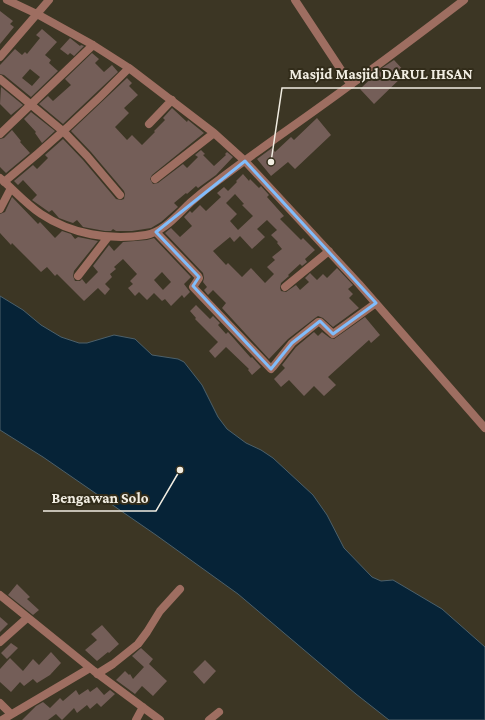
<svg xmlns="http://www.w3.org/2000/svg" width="485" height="720" font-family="'Crimson Pro',serif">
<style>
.water{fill:#062337;stroke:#4c606a}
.building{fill:#745e58;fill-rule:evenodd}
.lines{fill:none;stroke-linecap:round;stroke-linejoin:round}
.minor{stroke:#9e6e61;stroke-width:8}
.marked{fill:none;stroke:#81bcfa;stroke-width:3;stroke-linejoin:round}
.leader{fill:none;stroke:#f1ede2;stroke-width:1.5}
.callout-dot{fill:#f1ede2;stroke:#322c1a;stroke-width:1.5}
.callout-label{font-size:15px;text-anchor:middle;font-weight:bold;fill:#f1ede2;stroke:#322c1a;stroke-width:4;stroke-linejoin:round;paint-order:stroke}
</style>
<rect width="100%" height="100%" fill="#3c3624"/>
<!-- water -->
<path class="water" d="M 0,296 L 23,310 L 41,325 L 61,337 L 79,343 L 87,343 L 114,335 L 135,339 L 152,355 L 178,359 L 184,362 L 202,385 L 218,417 L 227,429 L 246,443 L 261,450 L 273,458 L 313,495 L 327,515 L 344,548 L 372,577 L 381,581 L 393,580 L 442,609 L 485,647 L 485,720 L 389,720 L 356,694 L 238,594 L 156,535 L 43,457 L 0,430 Z"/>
<!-- building -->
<path class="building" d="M 0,11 L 13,21 L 10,24 L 14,27 L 0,44 Z
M 42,29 L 57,42 L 45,55 L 51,60 L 49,63 L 58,71 L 31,97 L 4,75 L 0,74 L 0,65 L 15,49 L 22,55 L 25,52 L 27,54 L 40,38 L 36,35 ZM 30,69 L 40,77 L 32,86 L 22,78 Z
M 70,38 L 80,46 L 81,45 L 84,46 L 74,56 L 70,53 L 68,55 L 60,49 Z
M 92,53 L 99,59 L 95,63 L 104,72 L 112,65 L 118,72 L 63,124 L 39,104 L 48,96 L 53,101 L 71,85 L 65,79 Z
M 394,60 L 406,73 L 374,104 L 360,89 L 382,68 Z
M 127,78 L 132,83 L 129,86 L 138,95 L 124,108 L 129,113 L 115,127 L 127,140 L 132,135 L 142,145 L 155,132 L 154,131 L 165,120 L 163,118 L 172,108 L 187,122 L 188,120 L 204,133 L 152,175 L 150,179 L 153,184 L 158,183 L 183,164 L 187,168 L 198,157 L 195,155 L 201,150 L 205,154 L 203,155 L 214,166 L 226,155 L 225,154 L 227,152 L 233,157 L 216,175 L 198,188 L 196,186 L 187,194 L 186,193 L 174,203 L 178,207 L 161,222 L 151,228 L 132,231 L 116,231 L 113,229 L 111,231 L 105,231 L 83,227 L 77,220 L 73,223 L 67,221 L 59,218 L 52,210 L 49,212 L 32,200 L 37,195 L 23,180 L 18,185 L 14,181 L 33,165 L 37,169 L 48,158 L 45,155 L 63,139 L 83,160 L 116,199 L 121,200 L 124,199 L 125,194 L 124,191 L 91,152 L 71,131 Z
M 1,87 L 23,105 L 11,115 L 0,104 Z
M 31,112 L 55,131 L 42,143 L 35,133 L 36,132 L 24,119 Z
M 317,118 L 331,135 L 295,169 L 288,162 L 271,176 L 257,159 L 272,148 L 275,152 L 291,137 L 294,140 Z
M 12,130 L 21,141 L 20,142 L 30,153 L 6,173 L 0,167 L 0,139 L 4,138 Z
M 243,174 L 249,181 L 250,179 L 259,188 L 261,186 L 269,195 L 267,197 L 284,216 L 280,219 L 301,240 L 303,238 L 315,250 L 305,259 L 307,262 L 302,266 L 300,264 L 288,275 L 289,276 L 281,283 L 280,288 L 281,291 L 286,292 L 296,285 L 300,290 L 309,282 L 305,278 L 310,273 L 317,280 L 323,274 L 327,278 L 337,268 L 353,285 L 348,289 L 353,294 L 349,298 L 359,308 L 333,327 L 323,318 L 318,316 L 315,318 L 288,339 L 269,359 L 222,308 L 226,303 L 213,290 L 208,295 L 204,290 L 207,287 L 203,282 L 204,278 L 203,273 L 165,233 L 171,228 L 180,237 L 192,226 L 184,217 L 190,211 L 192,213 L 200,205 L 206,211 L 221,197 L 217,193 L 224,187 L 228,191 L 237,182 L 236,181 ZM 235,194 L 244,204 L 242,205 L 253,216 L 238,230 L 230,221 L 237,214 L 226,203 ZM 267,220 L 277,230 L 271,235 L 278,242 L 277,243 L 282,249 L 272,257 L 275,260 L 267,267 L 274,274 L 265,283 L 251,268 L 242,277 L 228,263 L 226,265 L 213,251 L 230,237 L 234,242 L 240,236 L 252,249 L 265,237 L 257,229 Z
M 12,197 L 38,224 L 40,222 L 55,238 L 62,231 L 71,234 L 75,239 L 78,237 L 98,241 L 74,271 L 73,276 L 75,281 L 80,281 L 82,279 L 86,284 L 98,272 L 93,266 L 109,245 L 114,251 L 123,242 L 147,240 L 154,238 L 191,277 L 184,284 L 190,292 L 184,298 L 182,295 L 171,306 L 165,299 L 162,301 L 154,293 L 147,300 L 139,292 L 135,296 L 128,288 L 133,284 L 130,281 L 137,274 L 123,259 L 114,267 L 116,269 L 110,274 L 112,277 L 105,284 L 110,289 L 105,295 L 98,288 L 84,301 L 57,274 L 55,276 L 47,267 L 41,272 L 12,243 L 11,245 L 0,233 L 0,214 L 5,212 ZM 162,272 L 171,282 L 163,290 L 154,280 Z
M 196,305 L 210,319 L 213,316 L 220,323 L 218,325 L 226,334 L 228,332 L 251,358 L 252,357 L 261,367 L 252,375 L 248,370 L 249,369 L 226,347 L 215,358 L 209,351 L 218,342 L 195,319 L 196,318 L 190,311 Z
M 365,317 L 380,335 L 371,343 L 369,340 L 328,377 L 336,385 L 324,396 L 314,386 L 304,396 L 289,380 L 281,387 L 274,379 L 285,368 L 282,365 L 296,347 L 314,332 L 318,336 L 322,332 L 330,338 L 334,339 Z
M 17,584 L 30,597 L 27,599 L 39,610 L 33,615 L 8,595 Z
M 0,617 L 8,624 L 0,632 Z
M 102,625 L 119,644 L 109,653 L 108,652 L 97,661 L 85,650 L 97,640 L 91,634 Z
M 11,643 L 18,648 L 7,659 L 1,653 Z
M 141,648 L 153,659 L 149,664 L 167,681 L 153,696 L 142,686 L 135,694 L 116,680 L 125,671 L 129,675 L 130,674 L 133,679 L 144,667 L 132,656 Z
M 51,652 L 61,663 L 50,675 L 37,683 L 33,679 L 24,686 L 20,682 L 11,692 L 0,682 L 0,669 L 10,658 L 23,671 L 33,659 L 39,665 Z
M 205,660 L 216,671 L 204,684 L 193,672 Z
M 97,687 L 104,695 L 110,690 L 115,694 L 101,707 L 97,703 L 90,709 L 87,705 L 77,713 L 74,708 L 62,720 L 56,714 L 48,720 L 22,720 L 36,706 L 43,702 L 50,708 L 60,698 L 63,701 L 76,690 L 79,695 L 88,689 L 90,692 Z"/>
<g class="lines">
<!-- minor -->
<path class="minor" d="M 7,0 L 37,14 L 93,45 L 129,68 L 214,133 L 245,161 L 359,284 L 485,428
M 295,0 L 351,85
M 0,57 L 49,0
M 0,79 L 64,132 L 87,156 L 120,195
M 149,124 L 172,100
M 0,134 L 93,45
M 0,178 C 14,190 26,204 41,214 C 71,234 110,241 146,235 C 164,232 178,214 191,202 C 200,194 210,186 220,179 C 262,147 307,117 350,85 C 388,58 426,29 464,0
M 155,179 L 214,133
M 4,182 C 48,146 89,109 129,68
M 0,209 L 11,188
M 156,232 L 198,276 L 199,278 L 193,287 L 271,369 L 273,367 L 292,343 L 318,322 L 320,322 L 333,334 L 376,303
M 78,276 L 108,237
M 285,287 L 329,251
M 0,595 L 94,671 L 160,720
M 0,642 L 27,618
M 97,674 L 113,664 L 138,644 L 147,632 L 160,611 L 180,589
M 0,703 L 11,714
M 2,720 L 90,668
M 136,720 L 143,707
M 209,720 L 219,712"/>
</g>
<!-- marked area -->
<path class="marked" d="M 245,161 L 376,303 L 333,334 L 320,321 L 292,343 L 271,369 L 193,286 L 199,277 L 156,232 Z"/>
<!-- callouts -->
<path class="leader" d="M271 162L282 88H481M180 470L156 511H43"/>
<g class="callout-dot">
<circle cx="271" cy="162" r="4"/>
<circle cx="180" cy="470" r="4"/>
</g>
<g class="callout-label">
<text x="381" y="79">Masjid Masjid DARUL IHSAN</text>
<text x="100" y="503">Bengawan Solo</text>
</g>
</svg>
